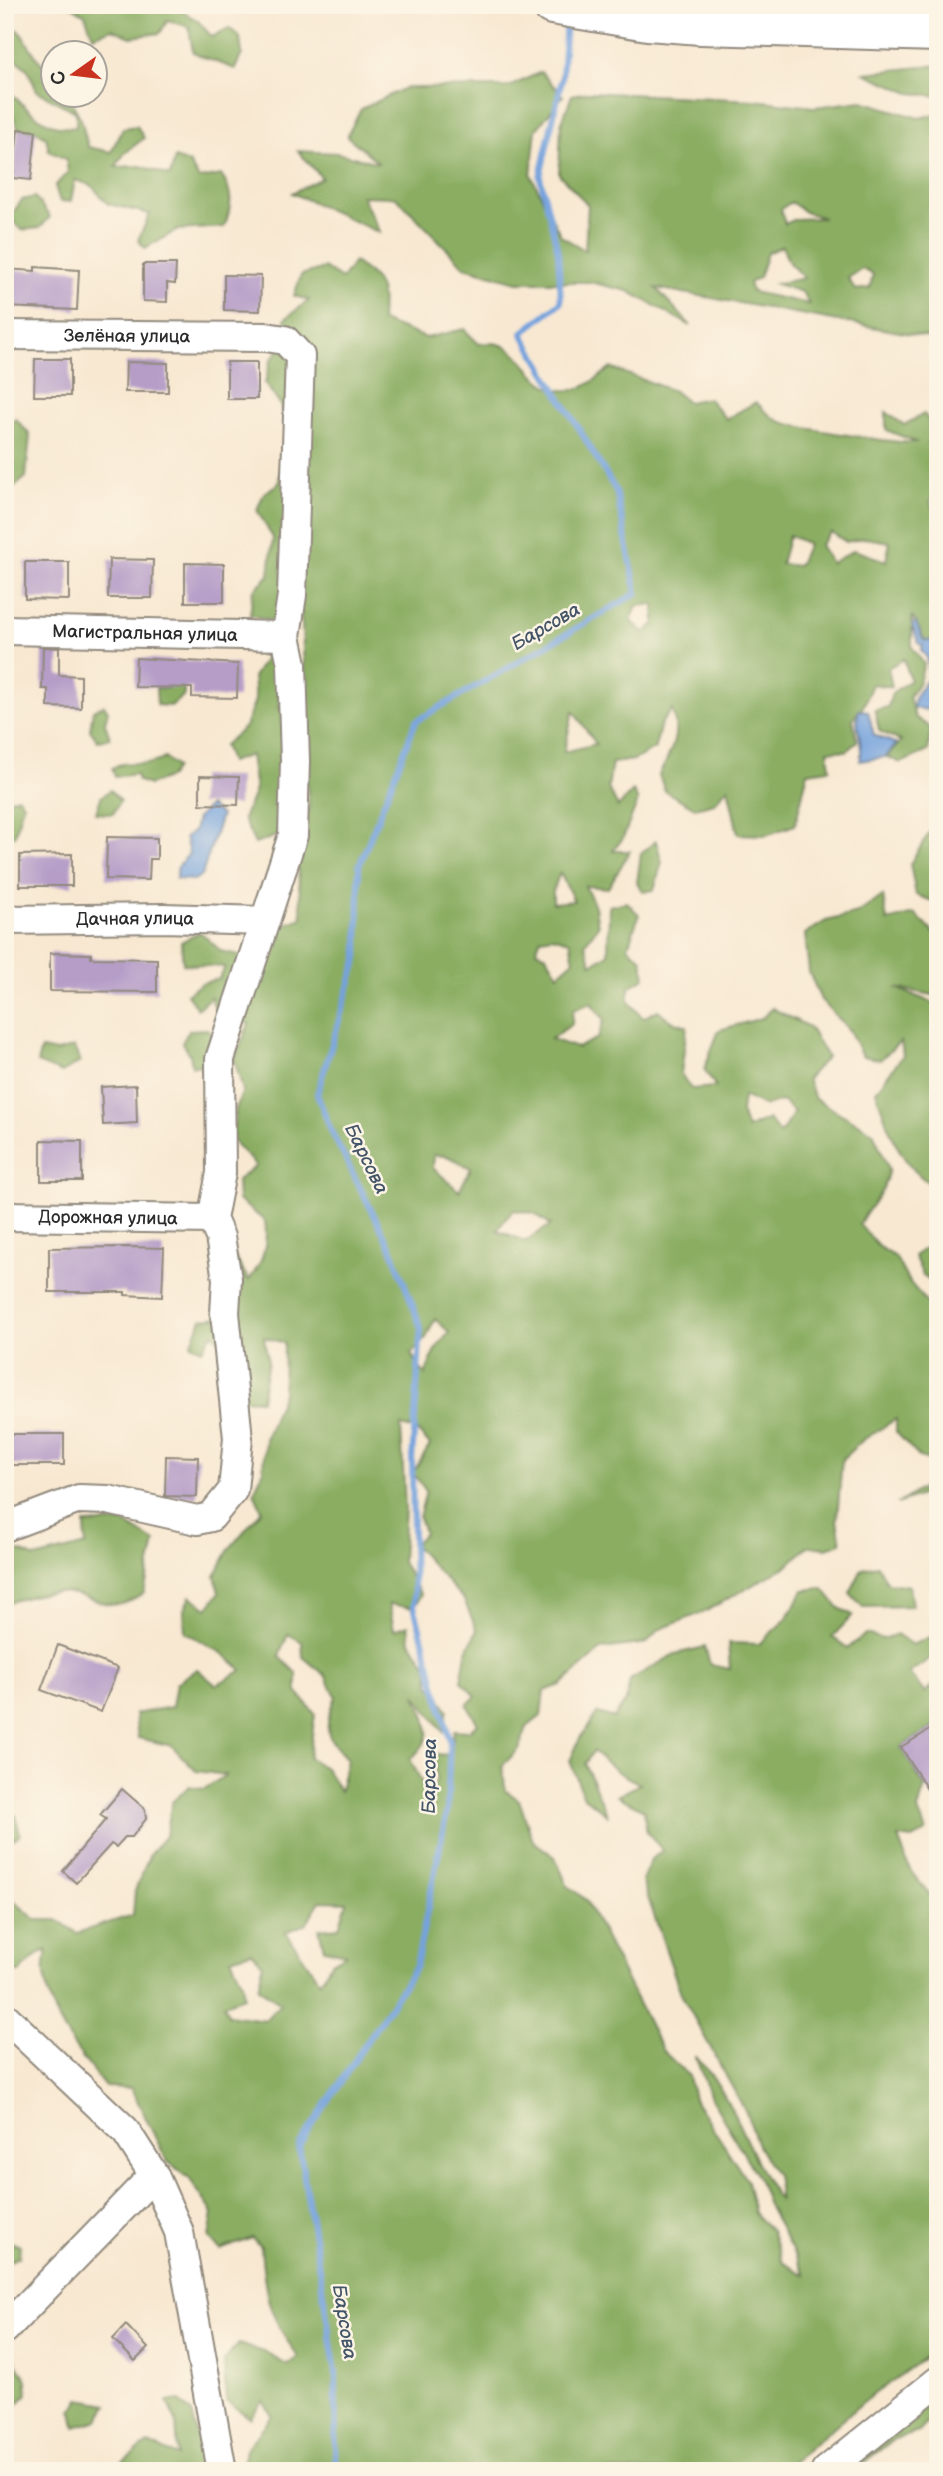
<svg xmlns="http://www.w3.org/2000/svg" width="943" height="2476" font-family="'Balsamiq Sans',sans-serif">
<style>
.forest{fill:#8aad62;stroke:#5a6c46;stroke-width:2;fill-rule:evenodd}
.water{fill:#74a2dd;stroke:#506684;stroke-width:2}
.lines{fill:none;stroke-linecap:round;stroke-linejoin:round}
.stream{stroke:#74a2dd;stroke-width:6}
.building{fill:#b59dc8}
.minor-casing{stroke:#928a7e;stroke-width:32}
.highway-casing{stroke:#928a7e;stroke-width:42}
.minor{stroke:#fff;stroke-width:28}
.highway{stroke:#fff;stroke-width:38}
.labels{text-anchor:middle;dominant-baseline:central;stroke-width:5;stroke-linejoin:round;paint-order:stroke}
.street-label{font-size:18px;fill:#2b2b2b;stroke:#fcf5e5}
.water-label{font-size:19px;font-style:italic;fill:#455569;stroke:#fcf5e5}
</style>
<rect width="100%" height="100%" fill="#fcf5e5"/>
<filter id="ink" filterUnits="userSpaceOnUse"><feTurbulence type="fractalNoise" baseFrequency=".0143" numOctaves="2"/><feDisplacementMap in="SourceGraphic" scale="14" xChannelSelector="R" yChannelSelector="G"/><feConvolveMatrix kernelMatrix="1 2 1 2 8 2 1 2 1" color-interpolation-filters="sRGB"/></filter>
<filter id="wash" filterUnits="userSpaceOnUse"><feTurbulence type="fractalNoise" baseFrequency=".00686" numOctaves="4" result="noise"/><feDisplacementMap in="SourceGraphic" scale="28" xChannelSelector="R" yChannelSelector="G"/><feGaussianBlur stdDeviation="1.57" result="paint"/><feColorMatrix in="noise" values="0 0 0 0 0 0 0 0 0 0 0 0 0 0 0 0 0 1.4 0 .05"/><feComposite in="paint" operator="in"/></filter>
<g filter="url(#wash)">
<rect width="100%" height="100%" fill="#f8e8d1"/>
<!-- forest -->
<path class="forest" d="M 69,5 L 173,5 L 198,21 L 212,37 L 229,28 L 240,37 L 242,54 L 235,69 L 193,53 L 189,27 L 168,20 L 160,33 L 131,37 L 112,29 L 93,36 L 85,15 Z
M 5,22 C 28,30 31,61 52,71 L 52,94 L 68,95 L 81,119 L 88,147 L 111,152 L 123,128 L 137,126 L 144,138 L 125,153 L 115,167 L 141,166 L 170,176 L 175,158 L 189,163 L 199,179 L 221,175 C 234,193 232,207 224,227 L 178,230 L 145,248 L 138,240 L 150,214 L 108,204 L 91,185 L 75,180 L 71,201 L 60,202 L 55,186 L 68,172 L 66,159 L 49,151 L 46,137 L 36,131 L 18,129 C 15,116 5,106 5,94 L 10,92 C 27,110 49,131 76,127 L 76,112 L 37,91 L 28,70 L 5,50 Z
M 938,65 L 938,96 L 910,93 L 864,73 Z
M 541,72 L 563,96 L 536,130 L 531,175 L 561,236 L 585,250 L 588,205 L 559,174 L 561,124 L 572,95 L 588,92 L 754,100 L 814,107 L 862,101 L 919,118 L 938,114 L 938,339 L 656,288 L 691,326 L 628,291 L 590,282 L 517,282 L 465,267 L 396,197 L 362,196 L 380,233 L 292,193 L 322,178 L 298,151 L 337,153 L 379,163 L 347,136 L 361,109 L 405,88 L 509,87 ZM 791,202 L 805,212 L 824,218 L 796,219 L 785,224 L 781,209 ZM 782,246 L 789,263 L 804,278 L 776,284 L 802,292 L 809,304 L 752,292 L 749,283 L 759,277 L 767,253 ZM 862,269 L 873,274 L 870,288 L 855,290 L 848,278 Z
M 35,197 L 50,217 L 40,228 L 22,230 L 9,218 L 22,200 Z
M 354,262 C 382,281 383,287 381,321 L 426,338 L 464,329 L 479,344 C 531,334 524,400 577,389 C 588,387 601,375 611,368 L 674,391 L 688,402 L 708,398 L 726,419 L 756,402 C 762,408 769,416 777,420 C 789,427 903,445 916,442 L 886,430 L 886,412 L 904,425 L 924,414 L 938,433 L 938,444 L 929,444 L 938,449 L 938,484 L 930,502 L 938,516 L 938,636 L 927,644 L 912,616 L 912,647 L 924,664 L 919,682 L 909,697 L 915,717 L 931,728 L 928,751 L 901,763 L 887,757 L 901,741 L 879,731 L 875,710 L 888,707 L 892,693 L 910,680 L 904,659 L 888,668 L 892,687 L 872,684 L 864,705 L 853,719 L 857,741 L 847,751 L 828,750 L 830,769 L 808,772 L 795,825 L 766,835 L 738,834 L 728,787 L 714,803 L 695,808 L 665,791 L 659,775 C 671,753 681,734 672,710 L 661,723 L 655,748 L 634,760 L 612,763 L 608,788 L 618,807 L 633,791 L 638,801 L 623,838 L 613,851 L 630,851 L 608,888 L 585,886 L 595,906 L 598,926 L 585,944 L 592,964 L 608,954 L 609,906 L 627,902 L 639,915 L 628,947 L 642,959 L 645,978 L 629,987 L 629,1002 L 643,1018 L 658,1010 L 670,1020 L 687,1026 L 681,1074 L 691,1089 L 716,1087 L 704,1069 L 719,1030 L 762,1018 L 772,1008 L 809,1027 L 827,1057 L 807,1079 L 815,1099 L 873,1132 L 889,1169 L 883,1189 L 859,1224 L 878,1246 L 896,1258 L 907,1279 L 938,1316 L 938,1463 L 919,1457 L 896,1432 L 896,1419 L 863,1440 L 842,1459 L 837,1520 L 841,1543 L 826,1548 L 808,1546 L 787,1566 L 706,1611 L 658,1630 L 647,1643 L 602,1649 L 561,1685 L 544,1691 L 541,1716 L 527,1727 L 519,1749 L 503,1765 L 505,1790 L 519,1800 L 533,1841 L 555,1857 L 567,1885 L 586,1900 L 662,2050 L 689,2076 L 694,2099 L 747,2181 L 754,2213 L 771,2231 L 782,2262 L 805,2275 L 769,2207 L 758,2178 L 711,2098 L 695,2056 C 734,2094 747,2157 780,2201 L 776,2175 L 759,2148 L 747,2114 L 681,1994 L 642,1880 L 651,1859 L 663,1851 L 646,1830 L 644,1810 L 617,1796 L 640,1784 L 619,1773 L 593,1751 L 585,1764 L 607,1814 L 584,1797 L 570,1761 L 580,1738 L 598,1713 L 614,1718 L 626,1701 L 630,1680 L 675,1654 L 705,1647 L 710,1665 L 730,1669 L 728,1643 L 759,1644 L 786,1619 L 804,1590 L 823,1588 L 839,1608 L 853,1615 L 832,1637 L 848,1648 L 866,1634 L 883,1639 L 897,1634 L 912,1645 L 930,1637 L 938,1646 L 938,1653 L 909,1673 L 925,1693 L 938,1680 L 938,1700 L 933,1703 L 938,1711 L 938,1725 L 901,1747 L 925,1787 L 918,1810 L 926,1832 L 913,1839 L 898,1837 L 910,1870 L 938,1906 L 938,2348 L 863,2402 L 782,2471 L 241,2471 L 245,2450 L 272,2416 L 263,2401 L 250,2418 L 226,2401 L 224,2361 L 238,2344 L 264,2352 L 287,2365 L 298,2357 C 268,2314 265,2298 261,2247 L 252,2238 L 220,2250 L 209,2238 L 213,2213 L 189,2178 L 167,2161 L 131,2088 L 105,2087 C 76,2049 34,2000 47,1950 L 38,1954 L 20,1972 L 5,1972 L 5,1893 L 36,1920 L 58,1920 L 77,1933 L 133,1915 L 135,1891 L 150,1854 L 166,1835 L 172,1802 L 189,1786 L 204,1789 L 226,1775 L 196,1771 L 172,1746 L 138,1738 L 135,1714 L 172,1707 L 176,1683 L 197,1669 L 216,1685 L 242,1670 L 222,1653 L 185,1632 L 184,1610 L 190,1596 L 207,1608 L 219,1593 L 215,1576 L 229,1549 L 262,1510 L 254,1492 L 263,1471 L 265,1439 L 283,1392 L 284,1343 L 264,1337 L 268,1362 L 261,1400 L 243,1399 L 224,1346 L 213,1333 L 202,1349 L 191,1344 L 202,1319 L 219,1317 L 230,1249 L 249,1280 C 264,1261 268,1245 265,1221 L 238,1200 L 237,1180 L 256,1166 L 232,1140 L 236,1109 L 243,1090 L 234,1059 L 249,1024 L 230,1011 L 219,1020 L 211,997 L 197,1009 L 187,994 L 202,983 L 219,979 L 225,967 L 183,964 L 181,942 L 200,932 L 221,951 L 242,956 L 242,993 L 266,970 L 268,947 L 280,926 L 302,918 L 296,849 L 309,809 L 305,759 L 281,834 L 255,844 L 243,819 L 255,790 L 250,755 L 230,762 L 224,745 L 245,727 L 255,700 L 253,677 L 266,657 L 277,671 L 280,710 L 304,670 L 302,624 L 296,590 L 278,622 L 250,615 L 253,591 L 269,575 L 273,538 L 257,510 L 264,493 L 279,483 L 282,451 L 293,446 L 280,405 L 265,383 L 271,360 L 281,347 L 304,378 L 313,349 L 306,339 L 288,335 L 285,319 L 309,300 L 294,296 L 301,275 L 324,268 L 342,279 ZM 831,532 L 846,542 L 865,538 L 890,542 L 886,561 L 854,550 L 831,563 L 820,545 ZM 789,535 L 808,544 L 798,566 L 781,564 ZM 654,604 L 655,623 L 645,633 L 631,621 L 637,606 ZM 573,711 L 596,744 L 564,752 ZM 560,873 L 574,901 L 553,903 L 553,891 ZM 552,936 L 570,941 L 574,960 L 558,974 L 546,955 L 536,950 L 541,938 ZM 591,1003 L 604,1019 L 598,1038 L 577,1048 L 551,1039 L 572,1024 L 573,1010 ZM 743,1096 L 764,1106 L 782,1101 L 794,1112 L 780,1134 L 768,1119 L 747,1129 L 741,1112 ZM 434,1155 L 447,1156 L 471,1168 L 459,1191 L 433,1168 ZM 513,1210 L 534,1213 L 551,1225 L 525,1241 L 497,1230 ZM 435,1319 L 449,1332 L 435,1350 L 425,1375 L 411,1354 L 426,1338 ZM 401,1426 L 416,1430 L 430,1445 L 413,1473 L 426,1491 L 419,1517 L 424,1533 L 414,1545 L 464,1600 L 477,1630 L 466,1653 L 461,1681 L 476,1696 L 467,1705 L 478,1724 L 469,1731 L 454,1730 L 451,1755 L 435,1754 L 436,1781 L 430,1798 L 410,1759 C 438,1737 427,1722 415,1694 L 443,1731 L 448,1710 L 430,1685 L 428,1667 L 410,1641 L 408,1625 L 394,1630 L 389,1604 L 414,1608 L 421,1595 L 402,1562 L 405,1508 ZM 288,1634 L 302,1642 L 303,1657 L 325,1675 L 336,1696 C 324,1728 323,1734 347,1759 L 340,1791 L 325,1768 L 309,1758 L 315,1714 L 297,1692 L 297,1674 L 279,1656 ZM 320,1901 L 347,1902 L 339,1927 L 319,1929 L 324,1949 L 346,1954 L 332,1962 L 320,1982 L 286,1932 L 306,1924 ZM 251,1952 L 263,1964 L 258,1988 L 281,2003 L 265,2020 L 228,2015 L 224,2004 L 244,1997 L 242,1982 L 231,1958 Z
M 16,419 L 30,435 L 26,477 L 9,492 L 5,491 L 5,425 Z
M 169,671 L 183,678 L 184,695 L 171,706 L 157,705 L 156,688 L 168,688 Z
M 104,705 L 108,711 L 105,723 L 110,738 L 98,741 L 90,730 L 93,710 Z
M 165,758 L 176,767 L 170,777 L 149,785 L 138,781 L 136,774 L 115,777 L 112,768 C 131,757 144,770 165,758 Z
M 110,790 L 120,801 L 113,814 L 96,813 L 101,797 Z
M 18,797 L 23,804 L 15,835 L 5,842 L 5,800 Z
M 938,827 L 938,903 L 916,895 L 910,864 L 931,830 Z
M 656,841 L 662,862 L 654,890 L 644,892 L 637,883 L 641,853 Z
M 883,896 L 887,921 L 915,914 L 938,937 L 938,996 L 896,988 L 938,1005 L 938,1188 C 901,1170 887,1127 876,1091 L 903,1055 L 901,1041 L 880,1060 L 862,1056 L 849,1030 L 821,1000 L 809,972 L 805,934 L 826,921 L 858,913 Z
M 208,1029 L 215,1039 L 211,1065 L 192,1066 L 190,1054 L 182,1043 L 189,1030 Z
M 74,1047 L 80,1062 L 62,1073 L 37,1063 L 41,1049 L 57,1052 Z
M 926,1247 L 938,1258 L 938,1287 L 923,1275 L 914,1256 Z
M 938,1467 L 938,1489 L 897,1504 L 930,1483 Z
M 123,1522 L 155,1542 L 144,1593 C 110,1619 95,1593 60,1592 C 42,1591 23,1599 5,1603 L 5,1555 L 21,1551 L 35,1558 L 86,1545 L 85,1524 Z
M 877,1565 L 888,1583 L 909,1586 L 912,1606 L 863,1607 L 850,1593 L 862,1569 Z
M 5,1810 L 16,1816 L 20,1835 L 7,1843 Z
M 5,2240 L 20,2246 L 19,2257 L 5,2263 Z
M 10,2352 L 27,2380 L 27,2394 L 5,2416 L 5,2354 Z
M 938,2396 L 938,2411 L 919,2432 L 894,2439 L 853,2471 L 841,2471 Z
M 80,2399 L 108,2404 L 99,2420 L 75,2427 L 72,2411 Z
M 179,2400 L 192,2413 L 206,2471 L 111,2471 L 148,2443 L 178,2456 L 176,2421 L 167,2402 Z"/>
<!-- water -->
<path class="water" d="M 916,622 L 923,640 L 938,642 L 938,714 L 936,711 L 913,708 L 915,696 L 929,677 L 927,658 L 921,650 L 923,645 L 919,644 L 912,625 Z
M 859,710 L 868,711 L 874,735 L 897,744 L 885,757 L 860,761 C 865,744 853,726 859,710 Z
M 209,806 L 221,815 L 202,875 L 194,880 L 176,879 L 178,866 L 189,854 L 185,837 L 194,831 L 197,818 Z"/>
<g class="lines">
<!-- stream -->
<path class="stream" d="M 335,2471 L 336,2373 L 299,2146 L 416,1966 L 447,1811 L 450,1741 L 414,1606 L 412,1461 L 421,1328 L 392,1250 L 332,1133 L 317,1094 L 358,957 L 359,866 L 416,721 L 637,593 L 616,491 L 522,333 L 561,302 L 558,251 L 540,177 L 562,79 L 566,21"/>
</g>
<g id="blocks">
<!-- building -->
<path class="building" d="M 18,129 L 36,131 L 31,180 L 13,178 Z
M 143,264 L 176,264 L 175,284 L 167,283 L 167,302 L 143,301 Z
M 35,267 L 79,270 L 77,310 L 5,307 L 5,269 L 35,271 Z
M 224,275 L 261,276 L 260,311 L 224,310 Z
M 35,359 L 70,359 L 70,396 L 34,396 Z
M 126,362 L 168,363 L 168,392 L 125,392 Z
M 227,362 L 257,362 L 257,399 L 227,399 Z
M 109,559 L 153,560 L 152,598 L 108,598 Z
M 25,562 L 69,562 L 69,600 L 25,599 Z
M 185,563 L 224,564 L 224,602 L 185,602 Z
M 43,647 L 59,648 L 59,675 L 81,676 L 81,708 L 48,707 L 48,689 L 42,689 Z
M 136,658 L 238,664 L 237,698 L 192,697 L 192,688 L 135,687 Z
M 200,776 L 239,777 L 238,805 L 200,804 Z
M 107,837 L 157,838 L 157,859 L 150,859 L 149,880 L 106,879 Z
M 72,854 L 72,886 L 20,886 L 20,855 Z
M 50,953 L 91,954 L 91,958 L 157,959 L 157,992 L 50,991 Z
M 136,1085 L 137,1123 L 103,1125 L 101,1087 Z
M 41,1140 L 82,1141 L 82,1181 L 41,1181 Z
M 127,1247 L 164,1248 L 162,1297 L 125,1295 L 125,1292 L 49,1292 L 49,1248 Z
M 5,1434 L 64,1434 L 64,1465 L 5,1465 Z
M 166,1456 L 198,1457 L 197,1497 L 165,1496 Z
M 58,1645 L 118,1668 L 101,1712 L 41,1690 Z
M 938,1725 L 938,1807 L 901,1747 Z
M 122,1789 L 145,1809 L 146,1819 L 132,1837 L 125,1837 L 116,1847 L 111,1844 L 76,1883 L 63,1871 L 106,1819 L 100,1815 Z
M 126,2325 L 148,2348 L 135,2361 L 113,2339 Z"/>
</g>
</g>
<g filter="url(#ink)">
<use href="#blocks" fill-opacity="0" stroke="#928a7e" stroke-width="2"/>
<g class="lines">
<!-- minor casing -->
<g class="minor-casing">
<g id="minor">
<path id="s1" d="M 5,335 L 266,337 L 285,340 L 300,356 L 292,595 L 286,636 L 292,664 L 295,761 L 293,835 L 220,1059 L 221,1173 L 212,1219 L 220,1237 L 227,1279 L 225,1313 L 238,1438 L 233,1490 L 211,1517 L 197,1520 L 108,1500 L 79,1499 L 5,1527"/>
<path id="s2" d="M 5,630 L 286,636"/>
<path id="s3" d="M 5,920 L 164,918 L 264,921"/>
<path id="s4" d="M 5,1216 L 212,1219"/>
<path d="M 5,2017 L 125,2130 L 154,2175 L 179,2232 L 222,2471"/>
<path d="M 5,2329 L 154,2175"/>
<path d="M 826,2471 L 938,2381"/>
</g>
</g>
<!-- highway casing -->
<g class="highway-casing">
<path id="highway" d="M 552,5 L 648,21 L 701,25 L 938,32"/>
</g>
<!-- minor -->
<use href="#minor" class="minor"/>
<!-- highway -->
<use href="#highway" class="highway"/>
</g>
</g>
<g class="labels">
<!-- street labels -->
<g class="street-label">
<text stroke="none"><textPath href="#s1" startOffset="122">Зелёная улица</textPath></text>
<text stroke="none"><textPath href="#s2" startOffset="140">Магистральная улица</textPath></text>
<text stroke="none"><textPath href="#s3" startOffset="130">Дачная улица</textPath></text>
<text stroke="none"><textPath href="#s4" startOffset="103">Дорожная улица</textPath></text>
</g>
<!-- water labels -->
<g class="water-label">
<text transform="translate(546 627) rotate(-30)">Барсова</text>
<text transform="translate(366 1159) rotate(64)">Барсова</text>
<text transform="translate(430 1776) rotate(-89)">Барсова</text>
<text transform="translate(344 2322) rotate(81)">Барсова</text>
</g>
</g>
<!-- margin -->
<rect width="943" height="2476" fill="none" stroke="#fcf5e5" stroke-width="28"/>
<!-- north arrow -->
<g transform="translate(74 74) rotate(256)"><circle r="33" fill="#fcf5e5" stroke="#a8a49b" stroke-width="2"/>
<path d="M0-5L12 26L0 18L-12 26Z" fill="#c8321e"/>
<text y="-10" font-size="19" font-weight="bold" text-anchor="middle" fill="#2b2b2b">С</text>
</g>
</svg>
